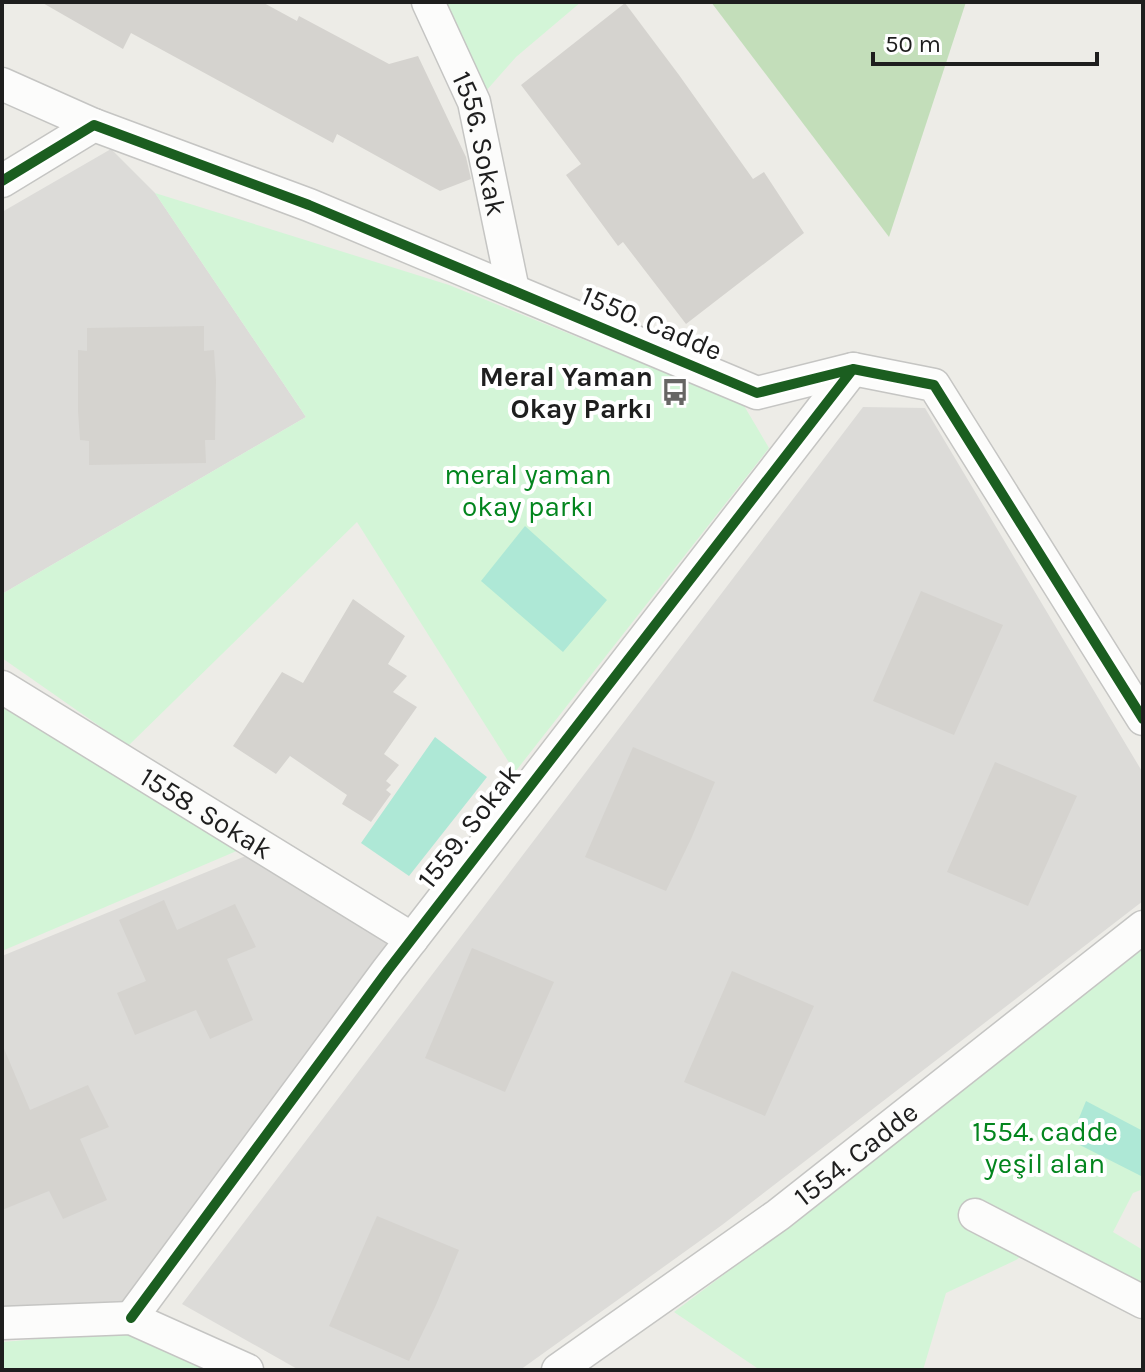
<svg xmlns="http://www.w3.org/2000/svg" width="1145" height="1372" font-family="Karla,sans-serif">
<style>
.residential{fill:#dcdbd8}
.forest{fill:#c3deba}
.park{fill:#d3f5d7}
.pitch{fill:#aee8d6}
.building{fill:#d5d3cf}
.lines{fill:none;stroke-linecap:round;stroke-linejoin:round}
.minor-casing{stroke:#c5c5c3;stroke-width:35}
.minor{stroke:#fcfcfb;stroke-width:32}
.cycleway-casing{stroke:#fff;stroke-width:15}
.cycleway{stroke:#1b5e20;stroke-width:10}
.labels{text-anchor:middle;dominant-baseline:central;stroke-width:8;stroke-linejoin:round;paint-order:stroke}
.street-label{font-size:28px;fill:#1e1e1e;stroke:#fff}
.poi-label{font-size:28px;font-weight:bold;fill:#1e1e1e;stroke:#fff;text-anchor:end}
.park-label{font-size:28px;fill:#03851e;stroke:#fff}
</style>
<rect width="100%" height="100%" fill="#edece7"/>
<!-- residential -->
<path class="residential" d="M 111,149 L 155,193 L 306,417 L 2,594 L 2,212 Z
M 863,407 L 925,408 L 1143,773 L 1143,901 L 722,1225 L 520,1370 L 299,1370 L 182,1304 Z
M 265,848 L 399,941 L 125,1304 L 2,1307 L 2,956 Z"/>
<!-- forest -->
<path class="forest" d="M 711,2 L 966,2 L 889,237 Z"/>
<!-- park -->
<path class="park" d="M 443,2 L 581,2 L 516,57 L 485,92 Z
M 155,193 L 449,285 L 743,404 L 769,448 L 515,772 L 357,522 L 128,746 L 2,658 L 2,594 L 306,417 Z
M 2,707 L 246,847 L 2,951 Z
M 1143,948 L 1143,1189 L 1133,1193 L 1113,1232 L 1143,1250 L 1143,1302 L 1036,1245 L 1016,1260 L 946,1293 L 923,1370 L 760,1370 L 674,1312 L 827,1197 L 1064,1006 Z
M 157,1329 L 224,1370 L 2,1370 L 2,1342 Z"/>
<!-- pitch -->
<path class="pitch" d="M 525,526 L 607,600 L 563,652 L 481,581 Z
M 435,737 L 487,777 L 409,876 L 361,843 Z
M 1086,1101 L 1143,1131 L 1143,1177 L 1070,1140 Z"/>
<!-- building -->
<path class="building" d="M 41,2 L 262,2 L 297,21 L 299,16 L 389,64 L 418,56 L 466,157 L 471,179 L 440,191 L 337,134 L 333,143 L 131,33 L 123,49 Z
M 625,3 L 679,75 L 753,179 L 764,172 L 804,233 L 686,324 L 623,242 L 618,246 L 566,175 L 581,164 L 521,85 Z
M 204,326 L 204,351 L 214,350 L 216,380 L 215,440 L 205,440 L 206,463 L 89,465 L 89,441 L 80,440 L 78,411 L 78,350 L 87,351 L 87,328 Z
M 921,591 L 1003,625 L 954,735 L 873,701 Z
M 353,599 L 405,636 L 388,664 L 407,676 L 393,692 L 417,707 L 384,754 L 399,765 L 386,781 L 391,785 L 386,790 L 391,794 L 371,822 L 342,804 L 347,795 L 290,756 L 276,774 L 233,746 L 282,672 L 303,683 Z
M 633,747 L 715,782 L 691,839 L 666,891 L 585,857 Z
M 995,762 L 1077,796 L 1028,906 L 947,872 Z
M 164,900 L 177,930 L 235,904 L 256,947 L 227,959 L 253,1020 L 210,1039 L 196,1010 L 135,1035 L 117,993 L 146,981 L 119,920 Z
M 472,948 L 554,982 L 505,1092 L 425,1058 Z
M 732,971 L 814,1006 L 765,1116 L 684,1082 Z
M 2,1044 L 30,1110 L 88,1085 L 109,1127 L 80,1139 L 107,1200 L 63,1219 L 49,1191 L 2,1210 Z
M 377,1216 L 459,1250 L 436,1305 L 409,1361 L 329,1326 Z"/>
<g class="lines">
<!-- minor casing -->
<g class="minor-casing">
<g id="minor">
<path id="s1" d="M 428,2 L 474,102 L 513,290"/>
<path d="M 2,84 L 94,125"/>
<path d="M 2,181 L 94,125 L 309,205 L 757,393 L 853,369 L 934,385 L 1143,719"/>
<path id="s2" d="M 2,687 L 412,939"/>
<path d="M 975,1215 L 1143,1302"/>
<path d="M 131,1318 L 388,970 L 853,369"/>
<path d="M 2,1323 L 131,1318 L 247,1370"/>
<path id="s3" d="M 558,1370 L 778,1215 L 1143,927"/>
</g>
</g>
<!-- minor -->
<use href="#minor" class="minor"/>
<!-- cycleway casing -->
<g class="cycleway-casing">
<path id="cycleway" d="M 2,181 L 94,125 L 309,205 L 757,393 L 853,369 L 934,385 L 1143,719
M 131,1318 L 388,970 L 853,369"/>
</g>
<!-- cycleway -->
<use href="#cycleway" class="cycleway"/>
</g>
<!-- icons -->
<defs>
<g id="bus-bare" transform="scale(2.16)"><path d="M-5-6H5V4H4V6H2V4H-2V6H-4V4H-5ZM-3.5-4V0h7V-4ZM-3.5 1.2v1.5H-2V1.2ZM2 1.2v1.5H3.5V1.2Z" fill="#666664" stroke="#fff" stroke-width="2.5" paint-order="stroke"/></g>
</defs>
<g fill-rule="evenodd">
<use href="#bus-bare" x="675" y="392"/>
</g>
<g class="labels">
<!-- street labels -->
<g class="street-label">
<text stroke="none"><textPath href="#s1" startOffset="152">1556. Sokak</textPath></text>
<text transform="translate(652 323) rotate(23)">1550. Cadde</text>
<text stroke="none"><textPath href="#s2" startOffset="240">1558. Sokak</textPath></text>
<text transform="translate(469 826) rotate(-52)">1559. Sokak</text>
<text stroke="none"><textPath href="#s3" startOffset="368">1554. Cadde</textPath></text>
</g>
<!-- poi labels -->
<g class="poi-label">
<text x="653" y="376">Meral Yaman<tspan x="653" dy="32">Okay Parkı</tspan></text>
</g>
<!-- park labels -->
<g class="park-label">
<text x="528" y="474">meral yaman<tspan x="528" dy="32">okay parkı</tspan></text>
<text x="1045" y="1131">1554. cadde<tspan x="1045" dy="32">yeşil alan</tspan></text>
</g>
</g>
<!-- border -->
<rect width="1145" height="1372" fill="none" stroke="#1e1e1e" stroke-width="8"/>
<!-- scale -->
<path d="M873 52v12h224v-12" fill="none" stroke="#1e1e1e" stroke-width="4"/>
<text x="885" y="52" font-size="24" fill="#1e1e1e" stroke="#ffffff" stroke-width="6" paint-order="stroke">50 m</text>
</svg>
